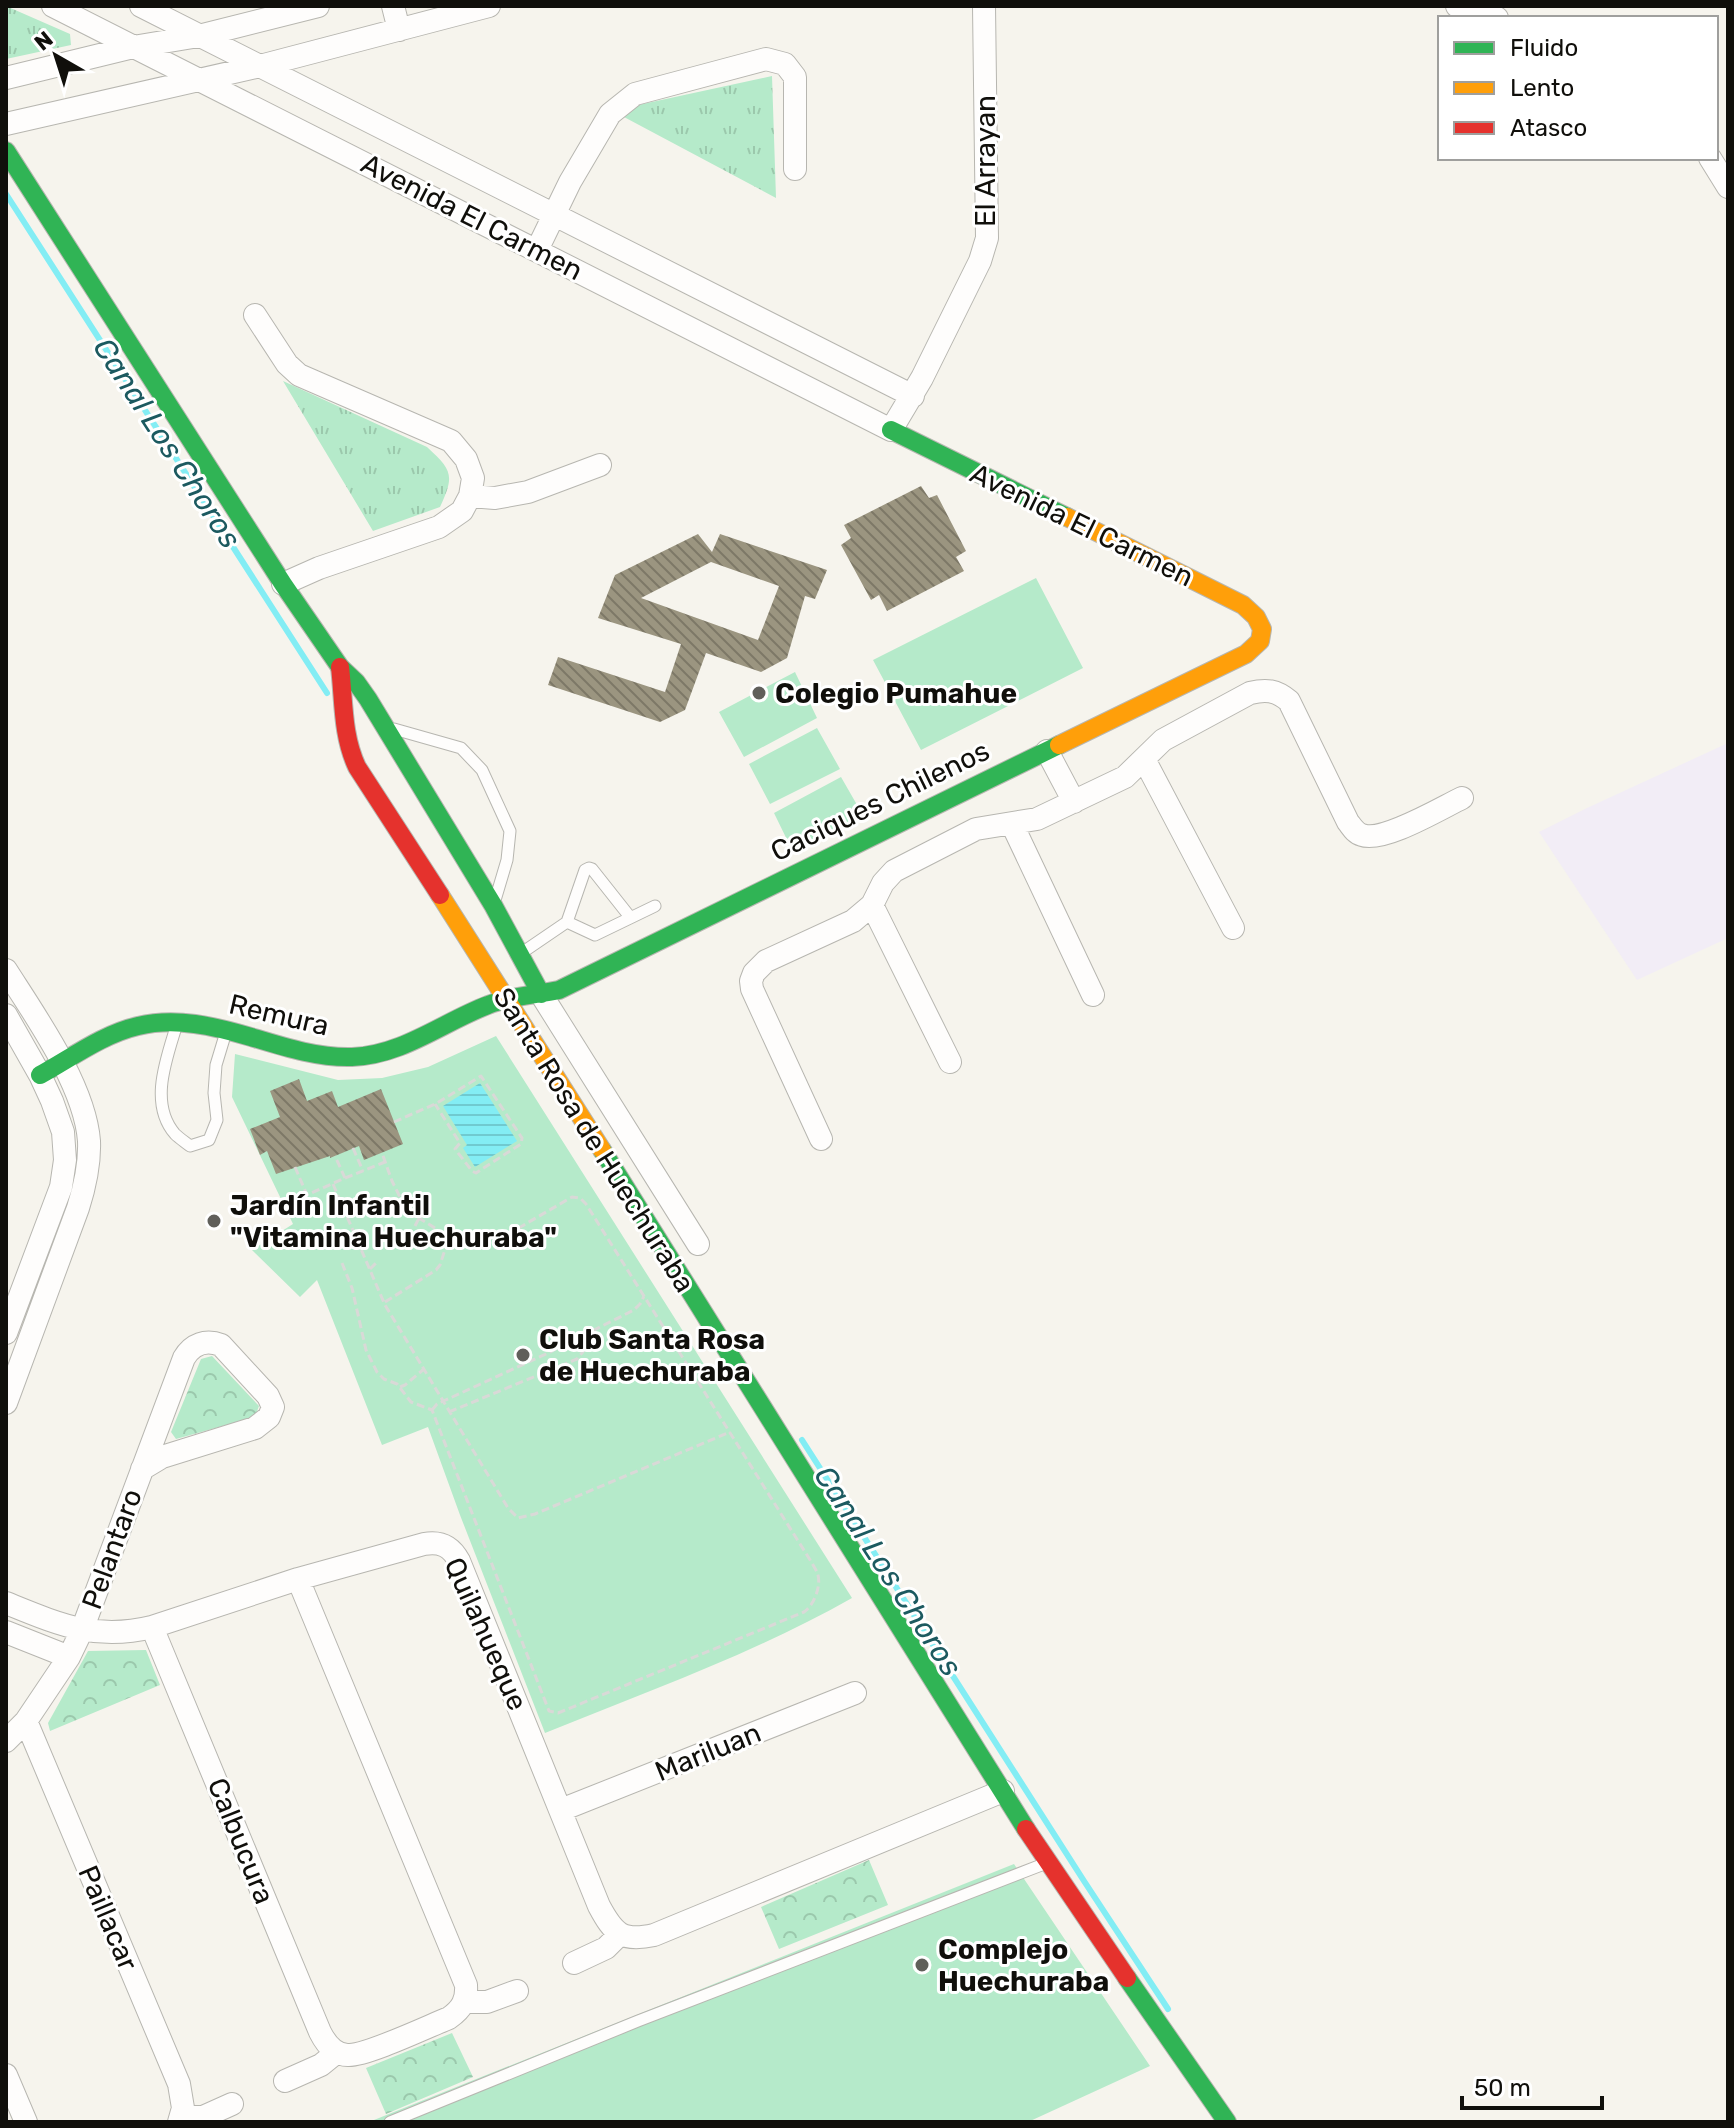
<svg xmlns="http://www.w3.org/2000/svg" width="1734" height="2128" font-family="Rubik,sans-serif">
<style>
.industrial{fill:#f2edf6}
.grass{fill:url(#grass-tufts)}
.park{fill:url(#park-crowns)}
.garden{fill:#b5eaca}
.water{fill:url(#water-rules)}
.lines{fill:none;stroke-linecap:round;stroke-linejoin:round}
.stream{stroke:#83edf4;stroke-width:6}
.building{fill:url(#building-back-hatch);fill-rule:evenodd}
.lane-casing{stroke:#b7b6b0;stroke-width:13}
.street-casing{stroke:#b7b6b0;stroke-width:24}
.fast-casing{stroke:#b7b6b0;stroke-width:20}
.slow-casing{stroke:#b7b6b0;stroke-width:20}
.jam-casing{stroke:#b7b6b0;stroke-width:20}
.path{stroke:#d9d9d7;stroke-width:3;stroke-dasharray:8 4;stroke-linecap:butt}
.lane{stroke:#fefdfc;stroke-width:11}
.street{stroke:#fefdfc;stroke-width:22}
.fast{stroke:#30b455;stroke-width:18}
.slow{stroke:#ff9f0a;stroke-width:18}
.jam{stroke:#e5322d;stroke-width:18}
.poi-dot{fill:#605f5a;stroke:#fff;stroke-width:3}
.labels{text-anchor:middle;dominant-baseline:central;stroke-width:6;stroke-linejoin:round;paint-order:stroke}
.street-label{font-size:28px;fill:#100f0b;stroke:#fff}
.poi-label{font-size:28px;font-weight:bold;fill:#100f0b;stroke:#fff;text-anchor:start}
.water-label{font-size:30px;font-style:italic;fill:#1c5a60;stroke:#fff}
</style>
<defs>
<pattern id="grass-tufts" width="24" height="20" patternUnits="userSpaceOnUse" patternTransform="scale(2)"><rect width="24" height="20" fill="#b5eaca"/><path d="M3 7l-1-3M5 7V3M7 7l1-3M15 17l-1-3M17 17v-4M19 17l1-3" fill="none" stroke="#9bc8ac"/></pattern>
<pattern id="park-crowns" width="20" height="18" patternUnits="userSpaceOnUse" patternTransform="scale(2)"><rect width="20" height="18" fill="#b5eaca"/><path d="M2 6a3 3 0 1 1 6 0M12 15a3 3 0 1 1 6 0" fill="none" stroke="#9bc8ac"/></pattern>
<pattern id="water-rules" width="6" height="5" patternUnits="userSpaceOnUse" patternTransform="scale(2)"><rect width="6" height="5" fill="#83edf4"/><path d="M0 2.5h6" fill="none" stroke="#70cad0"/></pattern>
<pattern id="building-back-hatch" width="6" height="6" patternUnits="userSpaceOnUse" patternTransform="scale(2)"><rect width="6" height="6" fill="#9b9580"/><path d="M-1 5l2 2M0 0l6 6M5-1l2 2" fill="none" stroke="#7d7867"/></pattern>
</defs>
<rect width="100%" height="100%" fill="#f6f4ed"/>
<!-- industrial -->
<path class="industrial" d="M 1728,743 L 1728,938 L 1637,980 L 1539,832 L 1587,808 Z"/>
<!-- grass -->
<path class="grass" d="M 6,6 L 70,34 L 71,45 L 6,59 Z
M 772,76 L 776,198 L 624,117 L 638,105 Z
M 283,381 L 427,447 C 452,470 455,475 440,507 L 373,531 Z"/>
<!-- park -->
<path class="park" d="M 212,1356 L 259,1406 L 255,1417 L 176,1439 L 171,1432 L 201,1359 Z
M 146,1650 L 160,1685 L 50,1731 L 48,1723 L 88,1651 Z
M 869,1860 L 888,1905 L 779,1949 L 761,1907 Z
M 452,2033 L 473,2077 L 386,2114 L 366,2068 Z"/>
<!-- garden -->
<path class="garden" d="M 1036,578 L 1083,668 L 921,750 L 873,660 Z
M 795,672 L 817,718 L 744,757 L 719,712 Z
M 817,728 L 840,769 L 770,804 L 749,764 Z
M 841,777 L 864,817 L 794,854 L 774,813 Z
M 496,1036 L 852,1598 C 755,1653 649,1691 545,1733 L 460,1515 L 428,1427 L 382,1445 L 317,1280 L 300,1297 L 252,1250 L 293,1224 L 232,1097 L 235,1054 L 338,1080 L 382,1078 L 428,1067 Z
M 1014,1864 L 1150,2066 L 1028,2122 L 369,2122 Z"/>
<!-- water -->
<path class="water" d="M 480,1083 L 517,1141 L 475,1167 L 463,1148 L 467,1145 L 443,1106 Z"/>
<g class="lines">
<!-- stream -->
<path class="stream" d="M 6,194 L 327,693
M 802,1440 L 1084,1881 L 1168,2009"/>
</g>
<!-- building -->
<path class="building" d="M 921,486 L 929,498 L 937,495 L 966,551 L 956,557 L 964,571 L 887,611 L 879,595 L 871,600 L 841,545 L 851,538 L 844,525 Z
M 698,534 L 712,552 L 720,534 L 827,570 L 815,599 L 805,596 L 787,658 L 761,672 L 706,653 L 685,710 L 660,722 L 548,685 L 558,657 L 665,692 L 681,644 L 598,618 L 615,575 ZM 711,562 L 779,586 L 758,640 L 641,598 Z
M 299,1079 L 307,1101 L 332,1091 L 338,1107 L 381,1089 L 403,1144 L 364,1160 L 359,1146 L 330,1158 L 330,1156 L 276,1174 L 267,1151 L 260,1155 L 250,1129 L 280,1117 L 270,1091 Z"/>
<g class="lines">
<!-- lane casing -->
<g class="lane-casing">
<path id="lane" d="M 394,729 L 461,748 L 482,770 L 510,831 L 507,860 L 496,897
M 567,922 L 585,870 L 589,868 L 592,869 L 630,917
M 523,952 L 567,922 L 595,935 L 655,906
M 176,1027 C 166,1060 149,1104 175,1134 C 179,1138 185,1142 190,1146 L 209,1140 L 217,1120 L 214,1093 L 216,1065 L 226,1032
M 390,2122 L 638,2021 L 1044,1864"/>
</g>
<!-- street casing -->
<g class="street-casing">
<path id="street" d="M 53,6 L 891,430 L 922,378 L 980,261 L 987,238 L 984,6
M 141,6 L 913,396
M 393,6 L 399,30
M 1457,6 L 1497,18
M 6,78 L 133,47 L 199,36 L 318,6
M 6,124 L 260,66 L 489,6
M 1710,158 L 1728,187
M 537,250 L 570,182 L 610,114 L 635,94 L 766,59 L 785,64 L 795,77 L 795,169
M 255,315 L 287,364 L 299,375 L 451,441 L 466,459 L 473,478 L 470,496 L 462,511 L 439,527 L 319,568 L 283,584
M 470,496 L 495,498 L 528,492 L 600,465
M 1047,751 L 1074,802
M 1144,759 L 1233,928
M 1012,824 L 1093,995
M 872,905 L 950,1062
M 6,970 C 36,1017 85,1086 89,1141 C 90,1165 85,1186 78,1208 L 6,1403
M 541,994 L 698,1244
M 6,1015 L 40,1075 L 52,1101 L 63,1132 L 65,1160 L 61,1187 L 6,1333
M 821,1139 L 752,989 L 751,981 L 754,973 L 766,961 L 853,921 L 872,905 L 883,883 L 894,871 L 976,829 L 1037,819 L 1125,777 L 1163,740 L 1250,693 C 1266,689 1276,690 1289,701 L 1348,822 C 1352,827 1355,833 1362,835 C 1383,843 1441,808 1462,798
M 6,1603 C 58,1624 95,1641 152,1627 L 298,1579 L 424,1544 C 440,1541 451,1546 459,1561 L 599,1906 C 614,1934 622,1942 654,1935 L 1003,1791
M 152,1627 L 320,2032 C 326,2044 335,2055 348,2055 C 366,2056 429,2026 449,2018 C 462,2009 467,2000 466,1985 L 298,1579
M 6,1632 L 69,1657
M 26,1721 L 179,2084 L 183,2108 L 179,2122
M 6,1741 L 26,1721 L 69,1657 L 82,1630 L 184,1358 C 192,1344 206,1339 221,1345 L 268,1396 L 273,1407 L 269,1417 L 255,1428 L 162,1457 L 142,1469
M 561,1810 L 855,1693
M 574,1963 L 606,1948 L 620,1934
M 465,2002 L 487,2002 L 517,1991
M 6,2075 L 26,2122
M 285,2081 L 321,2065 L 337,2052
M 182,2117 L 203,2117 L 232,2104"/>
</g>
<!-- fast casing -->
<g class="fast-casing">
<path id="fast" d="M 6,151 L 283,584 L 340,667 L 356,682 L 368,699 L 493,905 L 541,994
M 891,430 L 1067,517
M 40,1075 C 71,1058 103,1034 138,1026 C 176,1017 214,1026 251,1037 C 284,1047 318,1058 352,1057 C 403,1055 443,1022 488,1005 C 510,996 535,995 559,990 L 1059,745
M 602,1150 L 1026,1829
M 1127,1978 L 1227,2122"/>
</g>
<!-- slow casing -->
<g class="slow-casing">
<path id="slow" d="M 1059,745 L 1246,654 L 1260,641 L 1262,629 L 1256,617 L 1243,605 L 1067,517
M 440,895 L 602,1150"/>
</g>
<!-- jam casing -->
<g class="jam-casing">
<path id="jam" d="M 340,667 C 344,701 342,735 357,767 L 440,895
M 1026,1829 L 1127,1978"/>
</g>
<!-- path -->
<path class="path" d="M 394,1122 L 435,1104 L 437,1103 L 481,1076 L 522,1138 L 521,1144 L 476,1173 L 472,1171 L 455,1149 L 460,1143 L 435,1104
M 353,1148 L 363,1171
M 295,1167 L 307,1195 L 345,1178 L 335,1156
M 345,1178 L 385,1162
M 333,1184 L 385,1305 L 508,1508 L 518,1518 L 535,1514 L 730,1432
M 415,1226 L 419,1218
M 342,1263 L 352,1288 L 366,1350 L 377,1372 L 384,1379 L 397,1384 L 411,1402 L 432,1410 L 549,1711 L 558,1713 L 804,1612 C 814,1605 821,1587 818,1575 C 817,1571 814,1567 812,1563 L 586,1204 L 580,1198 L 572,1197 L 510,1233 L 495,1238 L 449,1237 L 419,1218 L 402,1201 L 392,1181 L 382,1153
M 370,1269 L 377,1262
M 385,1302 L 436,1270 L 440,1265 L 449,1237
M 400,1387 L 405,1385 L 424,1369
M 432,1410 L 437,1404 L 546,1354 L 634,1310 L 640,1304 L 644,1296
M 449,1412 L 577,1359 L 586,1348 L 586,1334"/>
<!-- lane -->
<use href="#lane" class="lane"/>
<!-- street -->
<use href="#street" class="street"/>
<!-- fast -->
<use href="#fast" class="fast"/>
<!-- slow -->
<use href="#slow" class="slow"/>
<!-- jam -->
<use href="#jam" class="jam"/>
</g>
<!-- markers -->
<g class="poi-dot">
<circle cx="759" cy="693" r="8"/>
<circle cx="214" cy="1221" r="8"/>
<circle cx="523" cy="1355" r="8"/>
<circle cx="922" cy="1965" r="8"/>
</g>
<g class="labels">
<!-- street labels -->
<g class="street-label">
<text transform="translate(985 161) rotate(-90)">El Arrayan</text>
<text transform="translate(472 217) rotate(27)">Avenida El Carmen</text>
<text transform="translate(1082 525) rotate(26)">Avenida El Carmen</text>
<text transform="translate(880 801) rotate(-26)">Caciques Chilenos</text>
<text transform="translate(279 1015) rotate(13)">Remura</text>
<text transform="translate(594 1140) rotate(58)">Santa Rosa de Huechuraba</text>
<text transform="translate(112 1549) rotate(-70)">Pelantaro</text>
<text transform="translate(486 1634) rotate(66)">Quilahueque</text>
<text transform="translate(708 1752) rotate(-22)">Mariluan</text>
<text transform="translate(241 1841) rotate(68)">Calbucura</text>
<text transform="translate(108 1918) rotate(67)">Paillacar</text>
</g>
<!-- poi labels -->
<g class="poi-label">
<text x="775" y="693">Colegio Pumahue</text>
<text x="230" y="1205">Jardín Infantil<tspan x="230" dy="32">"Vitamina Huechuraba"</tspan></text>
<text x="539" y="1339">Club Santa Rosa<tspan x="539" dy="32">de Huechuraba</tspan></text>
<text x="938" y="1949">Complejo<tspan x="938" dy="32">Huechuraba</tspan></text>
</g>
<!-- water labels -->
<g class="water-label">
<text transform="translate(167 443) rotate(57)">Canal Los Choros</text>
<text transform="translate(888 1571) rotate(57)">Canal Los Choros</text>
</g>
</g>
<!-- border -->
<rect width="1734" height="2128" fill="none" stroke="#100f0b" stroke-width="16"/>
<!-- legend -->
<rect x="1438" y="16" width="280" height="144" fill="#ffffff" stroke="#9f9f9d" stroke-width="2"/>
<rect x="1454" y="42" width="40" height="12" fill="#30b455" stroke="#9f9f9d" stroke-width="2"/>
<text x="1510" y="56" font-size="24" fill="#100f0b">Fluido</text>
<rect x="1454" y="82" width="40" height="12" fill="#ff9f0a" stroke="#9f9f9d" stroke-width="2"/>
<text x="1510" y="96" font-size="24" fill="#100f0b">Lento</text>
<rect x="1454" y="122" width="40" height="12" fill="#e5322d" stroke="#9f9f9d" stroke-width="2"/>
<text x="1510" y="136" font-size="24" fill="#100f0b">Atasco</text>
<!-- north arrow -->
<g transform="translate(56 56) rotate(321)" stroke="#ffffff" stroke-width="6" paint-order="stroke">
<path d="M0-6L14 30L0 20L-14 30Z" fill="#100f0b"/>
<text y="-12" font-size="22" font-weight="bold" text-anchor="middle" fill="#100f0b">N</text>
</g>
<!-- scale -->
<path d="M1462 2096v12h140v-12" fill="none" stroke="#100f0b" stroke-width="4"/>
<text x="1474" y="2096" font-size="24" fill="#100f0b" stroke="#ffffff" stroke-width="6" paint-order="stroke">50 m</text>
</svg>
